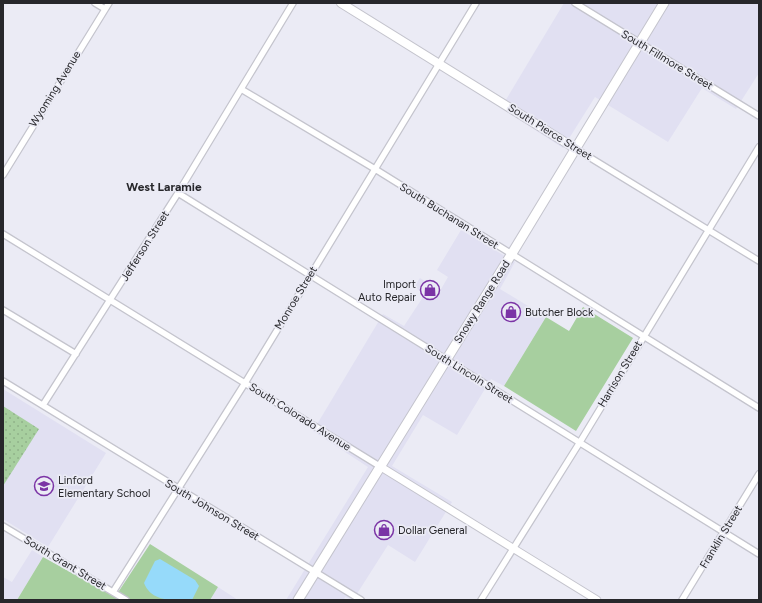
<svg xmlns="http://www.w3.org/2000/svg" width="762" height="603" font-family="Figtree,sans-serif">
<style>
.built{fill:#e1e0f2}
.grass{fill:#a7cf9f}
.park{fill:url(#park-dots)}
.water{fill:#96dafa}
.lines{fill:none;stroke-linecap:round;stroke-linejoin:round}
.minor-casing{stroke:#c4c4cd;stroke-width:8}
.tertiary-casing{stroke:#c4c4cd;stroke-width:9}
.secondary-casing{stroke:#c4c4cd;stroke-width:10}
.primary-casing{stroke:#c4c4cd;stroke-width:11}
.minor{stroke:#fff;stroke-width:5.5}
.tertiary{stroke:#fff;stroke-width:7}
.secondary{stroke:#fff;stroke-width:8}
.primary{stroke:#fff;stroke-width:9}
.labels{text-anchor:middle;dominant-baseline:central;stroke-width:3.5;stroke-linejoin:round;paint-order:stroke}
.street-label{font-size:11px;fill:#27272b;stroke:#ebebf5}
.poi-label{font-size:11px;fill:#27272b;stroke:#ebebf5;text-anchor:start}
.neighbourhood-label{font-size:12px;font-weight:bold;fill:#27272b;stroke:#ebebf5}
</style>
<defs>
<pattern id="park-dots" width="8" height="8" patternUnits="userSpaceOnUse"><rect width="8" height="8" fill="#a7cf9f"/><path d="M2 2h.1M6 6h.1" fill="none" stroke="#90b289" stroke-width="1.8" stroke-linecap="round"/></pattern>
</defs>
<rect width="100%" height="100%" fill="#ebebf5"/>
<!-- built -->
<path class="built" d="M 564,3 L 759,3 L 759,73 L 736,109 L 702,88 L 668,142 L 595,97 L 563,148 L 501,108 Z
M 461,230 L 515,262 L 500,289 L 546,317 L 504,386 L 491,379 L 457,435 L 423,415 L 392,466 L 452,502 L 415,562 L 388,545 L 353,600 L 345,597 L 344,600 L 286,600 L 368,467 L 313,431 L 383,314 L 404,326 L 425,294 L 414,287 L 420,278 L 440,291 L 448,277 L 437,270 Z
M 3,389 L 106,453 L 48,547 L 3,519 Z
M 32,550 L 43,557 L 17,600 L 3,600 L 3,577 L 12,582 Z
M 218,587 L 238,600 L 210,600 Z"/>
<!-- grass -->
<path class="grass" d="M 583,307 L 633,338 L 576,431 L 504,386 L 546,317 L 569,331 Z
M 150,544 L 218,587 L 210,600 L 17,600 L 43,557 L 115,597 Z"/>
<!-- park -->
<path class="park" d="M 3,406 L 39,429 L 3,486 Z"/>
<!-- water -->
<path class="water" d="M 160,559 L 195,580 L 199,586 L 192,600 C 174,600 152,603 144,583 L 155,561 Z"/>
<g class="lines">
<!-- minor casing -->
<g class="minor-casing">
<path id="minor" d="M 95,3 L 105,9
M 575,3 L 759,116
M 241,89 L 375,169 L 759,408
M 576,149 L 759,261
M 3,175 L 109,3
M 178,193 L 759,554
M 3,234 L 381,467
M 3,310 L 76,354
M 3,381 L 361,600
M 43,405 L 178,193 L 293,3
M 3,526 L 126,600
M 113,592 L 245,383 L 476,3
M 481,600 L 580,442 L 759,147
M 682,600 L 759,474"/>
</g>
<!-- tertiary casing -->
<g class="tertiary-casing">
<path id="tertiary" d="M 381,467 L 597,600"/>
</g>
<!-- secondary casing -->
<g class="secondary-casing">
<path id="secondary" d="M 341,3 L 576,149"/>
</g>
<!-- primary casing -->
<g class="primary-casing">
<path id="primary" d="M 298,600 L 511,255 L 664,3"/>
</g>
<!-- minor -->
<use href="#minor" class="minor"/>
<!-- tertiary -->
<use href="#tertiary" class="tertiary"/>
<!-- secondary -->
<use href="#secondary" class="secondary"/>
<!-- primary -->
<use href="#primary" class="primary"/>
</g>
<!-- icons -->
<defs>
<g id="shop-ring" transform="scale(1)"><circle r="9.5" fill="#ebebf5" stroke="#7b34a6" stroke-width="1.5"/><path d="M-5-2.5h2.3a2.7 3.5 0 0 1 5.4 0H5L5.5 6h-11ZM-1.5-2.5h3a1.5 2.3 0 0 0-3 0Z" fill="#7b34a6"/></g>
<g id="school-ring" transform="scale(1)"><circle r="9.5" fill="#ebebf5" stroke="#7b34a6" stroke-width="1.5"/><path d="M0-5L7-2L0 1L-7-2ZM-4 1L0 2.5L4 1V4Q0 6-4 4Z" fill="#7b34a6"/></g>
</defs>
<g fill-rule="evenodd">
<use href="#shop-ring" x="430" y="290"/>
<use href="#shop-ring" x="511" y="312"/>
<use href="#school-ring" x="44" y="486"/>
<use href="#shop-ring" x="384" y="530"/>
</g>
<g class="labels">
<!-- street labels -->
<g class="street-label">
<text transform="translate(667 60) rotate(31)">South Fillmore Street</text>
<text transform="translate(55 89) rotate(-58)">Wyoming Avenue</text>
<text transform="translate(550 132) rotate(32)">South Pierce Street</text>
<text transform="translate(449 216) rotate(32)">South Buchanan Street</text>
<text transform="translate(145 246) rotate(-58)">Jefferson Street</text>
<text transform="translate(296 298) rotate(-59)">Monroe Street</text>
<text transform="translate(482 302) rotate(-58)">Snowy Range Road</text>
<text transform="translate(469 374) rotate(32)">South Lincoln Street</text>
<text transform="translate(620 374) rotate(-59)">Harrison Street</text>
<text transform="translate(300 417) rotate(32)">South Colorado Avenue</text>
<text transform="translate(212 510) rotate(31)">South Johnson Street</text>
<text transform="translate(721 537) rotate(-59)">Franklin Street</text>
<text transform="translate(65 563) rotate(31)">South Grant Street</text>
</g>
<!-- poi labels -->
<g class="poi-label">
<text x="416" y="284" text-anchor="end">Import<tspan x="416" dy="13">Auto Repair</tspan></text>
<text x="525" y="312">Butcher Block</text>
<text x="58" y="480">Linford<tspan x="58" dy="13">Elementary School</tspan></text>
<text x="398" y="530">Dollar General</text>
</g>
<!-- neighbourhood labels -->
<g class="neighbourhood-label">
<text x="164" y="187">West Laramie</text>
</g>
</g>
<!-- border -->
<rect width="762" height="603" fill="none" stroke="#27272b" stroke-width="8"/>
</svg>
